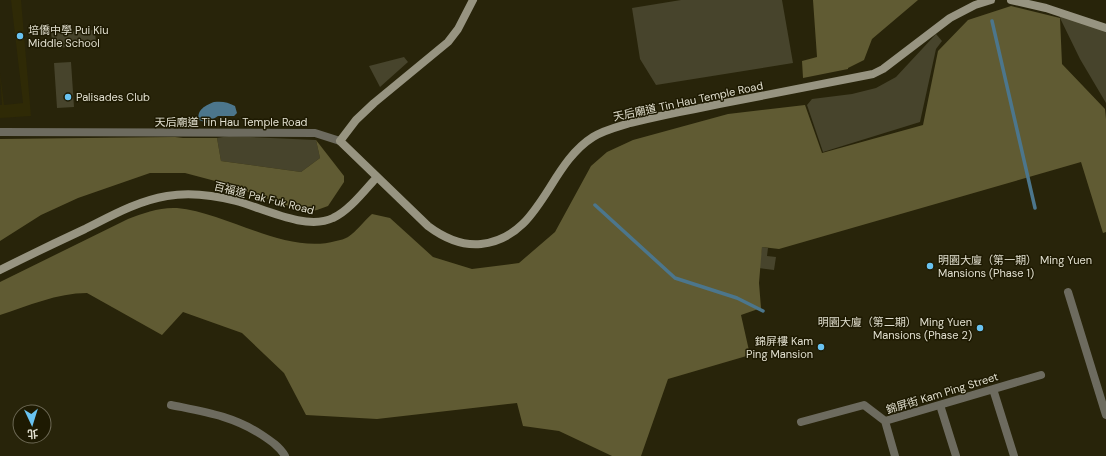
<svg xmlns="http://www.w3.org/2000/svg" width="1106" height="456" font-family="'DM Sans','Noto Sans TC',sans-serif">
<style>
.built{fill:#2f2a06}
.green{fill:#47442c}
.forest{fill:#605b33}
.water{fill:#4c768c}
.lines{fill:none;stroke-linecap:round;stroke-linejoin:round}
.stream{stroke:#4c768c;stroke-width:3.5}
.street{stroke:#6d6b5f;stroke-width:8}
.secondary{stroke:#979481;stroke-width:8}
.poi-dot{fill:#69c3f1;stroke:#1e1a02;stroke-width:1.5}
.labels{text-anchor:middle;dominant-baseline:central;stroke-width:3;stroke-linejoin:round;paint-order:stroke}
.poi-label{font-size:11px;fill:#e0dece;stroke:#1e1a02;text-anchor:start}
.street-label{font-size:11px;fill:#e0dece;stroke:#1e1a02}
</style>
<rect width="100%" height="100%" fill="#28240a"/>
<!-- built -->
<path class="built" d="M 11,0 L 21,0 L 31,116 L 0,118 L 0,105 L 2,105 L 0,73 L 4,105 L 23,103 Z"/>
<!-- green -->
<path class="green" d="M 681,0 L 782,0 L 793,63 L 656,85 L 640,59 L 632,8 Z
M 1059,10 L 1106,30 L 1106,103 L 1080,59 L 1060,18 Z
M 95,30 L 96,45 L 53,48 L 51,33 Z
M 936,34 L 942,41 L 936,49 L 920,122 L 823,152 L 807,105 L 812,99 L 852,94 L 876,88 L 896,77 Z
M 404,57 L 408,62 L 380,87 L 369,66 Z
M 71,62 L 74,107 L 57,108 L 54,63 Z
M 229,136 L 316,140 L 320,158 L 301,172 L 221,161 L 217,138 Z
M 762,247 L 768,248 L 767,256 L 776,257 L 774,270 L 759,268 Z"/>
<!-- forest -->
<path class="forest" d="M 813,0 L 918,0 L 872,39 L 864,60 L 848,68 L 848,69 L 803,78 L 802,61 L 817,57 Z
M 1011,6 L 1060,18 L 1062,64 L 1105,109 L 1106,119 L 1106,232 L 1103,233 L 1081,162 L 779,249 L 762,247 L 759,283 L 761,308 L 741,315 L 750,355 L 668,379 L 641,456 L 612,456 L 559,431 L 523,426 L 517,403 L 377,419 L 306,415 L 284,373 L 242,333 L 183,312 L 162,335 L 87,293 C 57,293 28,306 0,315 L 0,282 L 128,219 C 143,213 160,207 177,208 C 228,213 287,255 336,241 C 340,240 345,239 348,237 C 356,232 364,221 372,214 L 390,218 L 433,257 L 472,269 L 519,263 L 555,232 L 591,166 L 607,152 L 633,140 L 728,114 L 805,105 L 822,153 L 923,125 L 938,51 L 968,20 Z
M 175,137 L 183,138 L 217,138 L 221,161 L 301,172 L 320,158 L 316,140 L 344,176 L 344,182 L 328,206 L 317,210 L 306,212 L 219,182 L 185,173 L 150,173 L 78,198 L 41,215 L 0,241 L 0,139 Z"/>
<!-- water -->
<path class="water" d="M 214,102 C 222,101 228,102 235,106 L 237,113 L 234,116 L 218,116 L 207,123 L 199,120 C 196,110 206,105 214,102 Z"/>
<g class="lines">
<!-- stream -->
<path class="stream" d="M 992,21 L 1035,208
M 595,205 L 675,278 L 737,298 L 763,311"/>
<!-- street -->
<path class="street" d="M 0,132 L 315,133 L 340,141
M 1068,292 L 1106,415
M 993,389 L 1014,456
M 171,405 C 205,412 233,416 262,435 C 271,441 280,447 285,456
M 940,405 L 956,456
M 885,421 L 1041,375
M 885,421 L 895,456
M 801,422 L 864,405 L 885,421"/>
<!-- secondary -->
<path class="secondary" d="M 473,0 L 458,29 L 448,42 L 374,103 L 356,120 L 340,141 L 428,226 C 444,238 461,246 481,244 C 542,237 547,166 593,137 C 604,130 617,127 630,123 C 651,118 673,113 695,109 C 754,97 813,86 873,74 L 883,69 L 950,18 L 975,5 L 991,0
M 1011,0 L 1046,8 L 1106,28
M 0,270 C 28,256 57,242 85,229 C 111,216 137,201 167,196 C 190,192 213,195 236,201 C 263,208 306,231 333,218 C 349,211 365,190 377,177"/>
</g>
<!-- markers -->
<g class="poi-dot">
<circle cx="20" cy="36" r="4"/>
<circle cx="68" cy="97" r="4"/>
<circle cx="930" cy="266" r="4"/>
<circle cx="980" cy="328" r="4"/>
<circle cx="821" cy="347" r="4"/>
</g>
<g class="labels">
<!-- poi labels -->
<g class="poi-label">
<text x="28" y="30">培僑中學 Pui Kiu<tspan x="28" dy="13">Middle School</tspan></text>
<text x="76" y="97">Palisades Club</text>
<text x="938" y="260">明園大廈（第一期） Ming Yuen<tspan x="938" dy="13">Mansions (Phase 1)</tspan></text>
<text x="972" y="322" text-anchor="end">明園大廈（第二期） Ming Yuen<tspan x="972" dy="13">Mansions (Phase 2)</tspan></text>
<text x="813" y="341" text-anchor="end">錦屏樓 Kam<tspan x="813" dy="13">Ping Mansion</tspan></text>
</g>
<!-- street labels -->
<g class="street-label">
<text transform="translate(688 101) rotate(-12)">天后廟道 Tin Hau Temple Road</text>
<text x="231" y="122">天后廟道 Tin Hau Temple Road</text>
<text transform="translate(264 198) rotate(14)">百福道 Pak Fuk Road</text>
<text transform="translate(942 393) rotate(-17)">錦屏街 Kam Ping Street</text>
</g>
</g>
<!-- north arrow -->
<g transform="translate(32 424) rotate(176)"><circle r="19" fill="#1e1a02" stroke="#6c6854"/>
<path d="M0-3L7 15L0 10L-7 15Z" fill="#69c3f1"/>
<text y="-6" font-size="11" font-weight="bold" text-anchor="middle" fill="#e0dece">北</text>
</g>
</svg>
